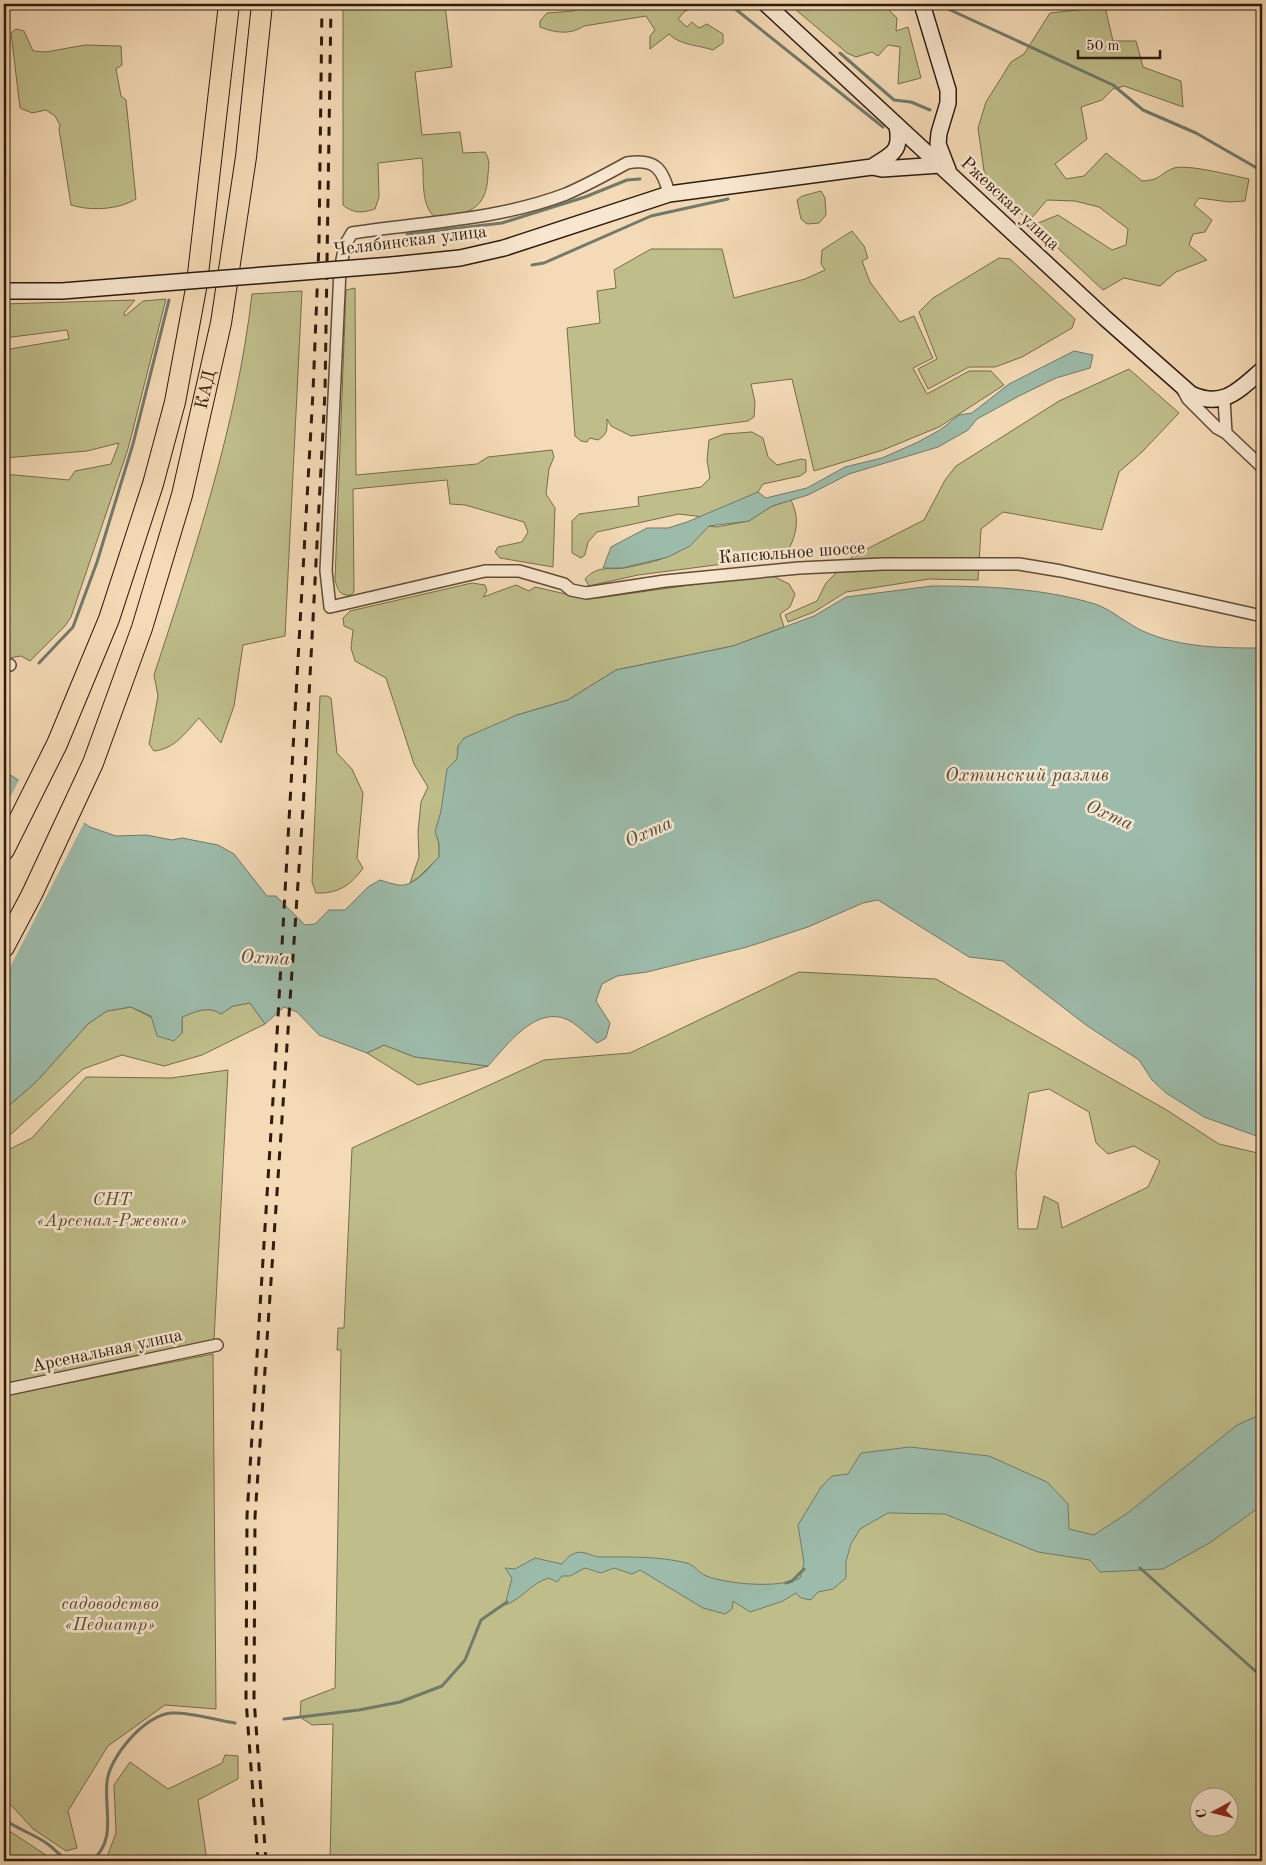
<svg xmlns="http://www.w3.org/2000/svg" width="1266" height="1865" font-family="'Old Standard TT',serif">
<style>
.green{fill:#bfbe8b;stroke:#766d4c;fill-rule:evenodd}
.water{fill:#9cbbaa;stroke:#707b6b}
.pier{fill:#f4dab6}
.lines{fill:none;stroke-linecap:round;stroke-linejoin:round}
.stream{stroke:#707b6b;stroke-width:3}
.street-casing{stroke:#604c37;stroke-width:14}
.secondary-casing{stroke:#2e1c0d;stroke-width:18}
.highway-casing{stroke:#2e1c0d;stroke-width:22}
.street{stroke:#f8e7d0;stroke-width:11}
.secondary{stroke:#f8e7d0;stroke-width:15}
.highway{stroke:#f4dab6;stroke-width:20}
.rail{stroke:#2e1c0d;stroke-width:3;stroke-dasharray:9 9;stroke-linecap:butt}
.secondary-bridge-casing{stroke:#2e1c0d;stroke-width:18;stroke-linecap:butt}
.secondary-bridge{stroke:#f8e7d0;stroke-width:15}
.labels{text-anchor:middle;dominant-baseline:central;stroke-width:5;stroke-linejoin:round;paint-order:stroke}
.street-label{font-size:18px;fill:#2e1c0d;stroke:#f8e7d0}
.park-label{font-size:18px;font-style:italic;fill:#5a4d33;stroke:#f8e7d0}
.water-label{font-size:19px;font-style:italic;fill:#4f4c3c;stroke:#f8e7d0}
</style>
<rect width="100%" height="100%" fill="#f4dab6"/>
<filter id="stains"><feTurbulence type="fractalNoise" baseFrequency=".004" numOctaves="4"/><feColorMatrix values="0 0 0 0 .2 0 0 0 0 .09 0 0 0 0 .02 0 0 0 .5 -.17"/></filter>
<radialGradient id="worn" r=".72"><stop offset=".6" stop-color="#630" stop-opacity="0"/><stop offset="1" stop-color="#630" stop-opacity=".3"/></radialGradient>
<!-- green -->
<path class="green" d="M 343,4 L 445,4 L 452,67 L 415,72 L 422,135 L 460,132 L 463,153 L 485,152 C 490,160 489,166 488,174 C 487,211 467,214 436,218 C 419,205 425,176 422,158 L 378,163 L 379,197 L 375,209 C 362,213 354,214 343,205 Z
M 580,4 L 694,4 L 691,9 L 685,11 L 678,19 L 687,27 L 692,22 L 699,28 L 707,24 L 723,34 L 723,43 L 713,50 C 698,45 679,45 669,34 L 650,49 L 650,36 L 655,30 L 646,16 L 584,26 C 571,35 555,33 540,27 L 540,21 L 547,13 L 574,11 Z
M 789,4 L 883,4 L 897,18 L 896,31 L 908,27 L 921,78 L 898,84 L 900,47 L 888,45 L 878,56 L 872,52 L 856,57 L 847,53 Z
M 1105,7 L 1113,41 L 1136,41 L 1143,67 L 1181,81 L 1183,107 L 1124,86 L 1113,89 L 1102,100 L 1081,107 L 1087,139 L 1055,164 L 1066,179 L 1084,176 L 1106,153 L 1142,181 C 1162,180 1160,173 1174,168 C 1189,164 1234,176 1249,179 L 1245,201 L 1229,202 L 1199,198 L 1194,205 L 1212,220 L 1205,232 L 1193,234 L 1189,245 L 1207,260 L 1176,272 L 1160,286 L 1124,278 L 1103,290 L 1033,225 L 1058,215 L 1112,250 L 1126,245 L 1128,229 L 1099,207 L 1075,201 L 1047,200 L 1029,221 L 995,189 L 984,171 L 978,128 L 986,102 L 1011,62 L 1024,54 L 1050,13 Z
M 16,29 L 24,31 L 33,51 L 46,52 L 85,45 L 121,46 L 122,65 L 116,69 L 121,96 L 126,100 L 136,199 C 118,210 90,211 71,205 L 59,129 L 60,125 L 55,116 L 46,110 L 32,113 L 20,108 L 11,33 Z
M 821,191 L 825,198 L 826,215 L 819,223 L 807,224 L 801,219 L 797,200 L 802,196 Z
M 852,231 L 864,246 L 868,258 L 862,261 L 870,282 L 900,322 L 914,316 L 933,358 L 913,368 L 927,394 L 969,371 L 991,371 L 1004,385 L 939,427 L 883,450 L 814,471 L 792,379 L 751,384 L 755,402 L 754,417 L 748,421 L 631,436 L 611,426 L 607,419 C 607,430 608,434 598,440 L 590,438 L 587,442 L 581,441 L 575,436 L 567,328 L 600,323 L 597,291 L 616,288 L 614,270 L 651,249 L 722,249 L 734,298 L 805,279 L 825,270 L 821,264 L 822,250 Z
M 999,258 L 1010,259 L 1075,319 L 1072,328 L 1022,357 L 995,367 L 969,367 L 928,389 L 918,369 L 937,359 L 919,312 L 933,298 Z
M 355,288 L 356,475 L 477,464 L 488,457 L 552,450 L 554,457 L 549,469 L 546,494 L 555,508 L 553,567 L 500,558 L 495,552 L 498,547 L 522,542 L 528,532 L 524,522 L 465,505 L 450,504 L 447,480 L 353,489 L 354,592 L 351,595 C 339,596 338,590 335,580 L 346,290 Z
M 302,291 L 285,636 L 243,645 L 234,706 L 221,743 L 199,718 C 186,732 175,749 154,751 L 149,744 L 158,696 L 154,675 C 195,550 237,425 252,294 Z
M 166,299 L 128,449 L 71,617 L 65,626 L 30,661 L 21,656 L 4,659 L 4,474 L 69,480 L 75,471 L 111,464 L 119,443 L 87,451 L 4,458 L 4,350 L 69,339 L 67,330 L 4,338 L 4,304 L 135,300 L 124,313 L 125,316 L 143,301 Z
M 1129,369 L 1179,413 L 1142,452 L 1119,472 L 1102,530 L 1003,512 L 981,529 L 978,580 L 929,579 L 846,592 L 814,612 L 788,622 L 785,615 L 817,601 L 826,583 L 853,556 L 924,520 L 945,480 L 956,466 L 1059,401 Z
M 752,432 L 763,438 L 768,457 L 777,465 L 801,459 L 806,460 L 806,472 L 800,476 L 763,484 L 758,492 L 703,517 L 679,514 L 597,532 L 588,542 L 585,555 L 581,558 L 572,553 L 572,521 L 579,514 L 639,506 L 638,497 L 701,487 L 710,478 L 707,460 L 709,440 L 724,434 Z
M 791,500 C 801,521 796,537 785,556 L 638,575 L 589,586 L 585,579 C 597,565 609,570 624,568 C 639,565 655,562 669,556 C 686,549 696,539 709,526 L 716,527 L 749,521 L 772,506 Z
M 769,574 L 789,584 L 795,594 L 790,607 L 780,614 L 784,627 L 733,646 L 616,670 L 568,700 L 517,715 L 458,746 L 458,759 L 436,832 L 439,843 L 439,857 L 419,877 L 410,883 L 419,857 L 418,832 L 421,802 L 428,787 L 414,764 L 386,678 L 355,661 L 351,648 L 353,630 L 344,626 L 343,618 L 350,611 L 472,583 L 485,585 L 487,591 L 483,597 L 516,585 L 529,591 L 535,587 L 579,597 L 598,598 Z
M 320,696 L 327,696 L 331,698 L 337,753 L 352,769 L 363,793 L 357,858 L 363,868 C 351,885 338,894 316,893 L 312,882 Z
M 799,972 L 936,979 L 1165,1109 L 1219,1144 L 1262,1154 L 1262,1861 L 330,1861 L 333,1724 L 312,1725 L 300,1717 L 301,1701 L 335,1688 L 341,1350 L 337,1350 L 338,1328 L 344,1328 L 352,1148 L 544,1060 L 630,1053 ZM 1049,1089 L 1089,1112 L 1096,1143 L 1108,1154 L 1134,1146 L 1160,1161 L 1148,1187 L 1062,1228 L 1058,1203 L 1044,1196 L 1037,1229 L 1018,1229 L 1016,1172 L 1029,1093 ZM 1198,1798 L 1228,1798 L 1228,1828 L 1198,1828 Z
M 250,1003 L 265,1024 L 202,1055 L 164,1066 L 122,1055 L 83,1069 L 11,1134 L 4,1138 L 4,1110 L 37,1081 L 88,1024 L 107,1011 L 131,1007 L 182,1033 L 182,1017 C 195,1012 208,1005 221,1014 L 233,1006 Z
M 384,1045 L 415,1057 L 488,1066 L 418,1085 L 367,1053 Z
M 228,1070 L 214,1340 L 4,1384 L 4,1152 L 32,1138 L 86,1077 L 171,1078 Z
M 213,1354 L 216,1709 L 165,1705 L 108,1746 L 68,1811 L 77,1848 L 66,1851 L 33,1829 L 11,1805 L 4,1805 L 4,1396 Z
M 225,1755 L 238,1756 L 238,1779 L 198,1800 L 207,1861 L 103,1861 L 107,1857 L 116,1833 L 114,1785 L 130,1762 L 168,1789 L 222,1763 Z
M 4,1831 L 11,1832 L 55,1861 L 4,1861 Z"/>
<!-- water -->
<path class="water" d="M 1074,351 L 1093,355 L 1090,368 L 1056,378 L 1019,396 L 977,419 L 968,430 L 938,447 L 849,474 L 808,495 L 772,506 L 749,521 L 709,526 L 690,546 L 668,557 L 622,568 L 603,568 L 611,547 L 647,528 L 668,528 L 687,522 L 758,492 L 766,498 L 807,488 L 845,467 L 882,458 L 916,443 L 940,430 L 959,415 L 972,413 L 1009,384 Z
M 932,586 C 987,586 1042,588 1095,604 C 1113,610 1128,625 1145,632 C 1182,648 1223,648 1262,648 L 1262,1138 L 1204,1117 L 1166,1093 L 1152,1080 L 1139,1060 L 1086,1025 L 1003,961 L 969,957 L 878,900 L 863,903 L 808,927 L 747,947 L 647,972 L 617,976 L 602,984 L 596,1001 L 610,1023 L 606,1038 L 597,1043 C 588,1036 579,1026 570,1021 C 537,1003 507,1045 488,1066 L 415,1057 L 384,1045 L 367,1053 L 319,1035 L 297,1012 L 284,1007 L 265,1024 L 250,1003 L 233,1006 L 221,1014 C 208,1005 195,1012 182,1017 L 182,1033 L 174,1041 L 157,1036 L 151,1016 L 131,1007 L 107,1011 L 88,1024 L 37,1081 L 4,1110 L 4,763 L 9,774 L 90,827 L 116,836 L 146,835 L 172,840 L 182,838 L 218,845 L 234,854 L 267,896 L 276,896 L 305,925 L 315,924 L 329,910 L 345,910 L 368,887 L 380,880 C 387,882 397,886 404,885 C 418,883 430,866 439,857 L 439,843 L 435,832 L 441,811 L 447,769 L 457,759 L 458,746 L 464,738 L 517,715 L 568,700 L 616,670 L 733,646 L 814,616 L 846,597 Z
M 1262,1414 L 1262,1505 L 1211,1542 L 1163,1569 L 1100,1572 L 1090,1560 L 1038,1552 L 945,1514 L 888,1513 L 860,1529 L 851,1544 L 846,1561 L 846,1578 L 833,1589 L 818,1592 L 811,1600 L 801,1598 L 796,1593 L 783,1601 L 750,1612 L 733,1601 L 732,1609 L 725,1614 L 703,1608 L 640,1570 L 632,1574 L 614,1568 L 601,1573 L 585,1568 L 570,1576 L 562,1576 L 557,1582 L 549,1578 C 531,1583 521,1600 505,1605 L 512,1578 L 505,1568 L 515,1569 L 535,1558 L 562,1564 C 565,1561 569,1555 573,1554 C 582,1549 590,1556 599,1557 C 629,1557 658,1556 687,1563 C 694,1565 699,1573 706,1576 C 728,1584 778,1589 800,1578 L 804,1563 L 798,1525 L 821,1487 L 832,1476 L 848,1474 L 861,1453 L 910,1447 L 989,1456 L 1047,1482 L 1068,1504 L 1069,1529 L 1094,1535 L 1129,1512 L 1237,1425 Z"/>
<!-- pier -->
<path class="pier" d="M 20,778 L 85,821 L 4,979 L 4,809 Z"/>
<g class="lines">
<!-- stream -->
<path class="stream" d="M 729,4 L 883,127
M 946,8 L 1113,85 L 1143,110 L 1196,133 L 1262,171
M 840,53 L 894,100 L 911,102 L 930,110
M 407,234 L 502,223 L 585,197 L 627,180 L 640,179
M 532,265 L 544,263 L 651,216 L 728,199
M 39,663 L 73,627 L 97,562 L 133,444 L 169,300
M 1140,1568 L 1262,1677
M 786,1583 L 792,1581 L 804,1569
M 284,1719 L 359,1710 L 400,1702 L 442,1686 L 465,1660 L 481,1620 L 507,1602
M 4,1819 C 18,1830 35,1834 49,1845 C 57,1851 63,1860 72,1861
M 92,1861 C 117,1839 104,1812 107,1782 C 109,1757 145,1715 171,1713 C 191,1712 215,1720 235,1723"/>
<!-- street casing -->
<g class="street-casing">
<path id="street" d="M 669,194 C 663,169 655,158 627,163 C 607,174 587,185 566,194 C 498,220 423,222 352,233 L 345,245 L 340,270 L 326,571 L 330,607 L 485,571 L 519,571 L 564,584 L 571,590 L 586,593 L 665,581 L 799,568 L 883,564 L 1019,564 L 1061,571 L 1262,616
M 1183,390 L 1188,399 L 1217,428 L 1226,433 L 1262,467
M 1224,398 L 1226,433
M 4,666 L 10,665
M 4,1390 L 217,1345"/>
</g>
<!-- secondary casing -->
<g class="secondary-casing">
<path id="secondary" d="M 766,4 L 1105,318 L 1191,394 C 1223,409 1239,390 1262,370
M 922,4 L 948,90 L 948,103 L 939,133 L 938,144 L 948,170
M 872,167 C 891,154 902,153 897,126
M 392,265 L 460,258 L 504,248 L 669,194 L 872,167 L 882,169 L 940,165
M 4,291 L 62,291 L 138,285"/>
</g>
<!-- highway casing -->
<g class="highway-casing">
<g id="highway">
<path d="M 4,850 L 57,744 L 109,619 L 153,484 L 175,402 L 197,283 L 229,4"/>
<path id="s1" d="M 4,947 L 32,894 L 93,763 L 142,628 L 182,495 L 221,323 L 246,157 L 262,4"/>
</g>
</g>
<!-- street -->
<use href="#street" class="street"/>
<!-- secondary -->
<use href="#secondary" class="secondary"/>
<!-- highway -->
<use href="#highway" class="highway"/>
<!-- rail -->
<path class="rail" d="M 258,1861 L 246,1700 L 247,1516 L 277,1035 L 313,392 L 319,243 L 322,4
M 266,1861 L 254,1699 L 255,1517 L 303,809 L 325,392 L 331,4"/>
<!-- secondary-bridge casing -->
<g class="secondary-bridge-casing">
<path id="secondary-bridge" d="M 138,285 L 392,265"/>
</g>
<!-- secondary-bridge -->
<use href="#secondary-bridge" class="secondary-bridge"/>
</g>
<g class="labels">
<!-- street labels -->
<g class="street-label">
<text transform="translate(1010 204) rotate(43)">Ржевская улица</text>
<text transform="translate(410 241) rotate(-7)">Челябинская улица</text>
<text stroke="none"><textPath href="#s1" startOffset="595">КАД</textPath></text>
<text transform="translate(792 553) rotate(-4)">Капсюльное шоссе</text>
<text transform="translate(107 1351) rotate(-12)">Арсенальная улица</text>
</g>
<!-- park labels -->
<g class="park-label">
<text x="112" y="1200">СНТ<tspan x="112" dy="21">«Арсенал-Ржевка»</tspan></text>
<text x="110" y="1604">садоводство<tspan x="110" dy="21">«Педиатр»</tspan></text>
</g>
<!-- water labels -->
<g class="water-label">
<text x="1027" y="776">Охтинский разлив</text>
<text transform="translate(1109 816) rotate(24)">Охта</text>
<text transform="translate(649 833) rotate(-24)">Охта</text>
<text transform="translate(265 959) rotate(3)">Охта</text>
</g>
</g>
<!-- margin -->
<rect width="1266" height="1865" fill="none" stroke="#f4dab6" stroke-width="20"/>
<rect x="5" y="5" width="1256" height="1855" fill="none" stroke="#2e1c0d" stroke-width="2.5"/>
<rect x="10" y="10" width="1246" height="1845" fill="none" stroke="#2e1c0d"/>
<!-- north arrow -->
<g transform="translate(1214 1812) rotate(263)"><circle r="24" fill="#f8e7d0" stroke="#a79682"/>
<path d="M0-4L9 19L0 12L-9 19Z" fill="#8f2418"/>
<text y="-8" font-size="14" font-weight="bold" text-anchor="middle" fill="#2e1c0d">С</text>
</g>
<!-- scale -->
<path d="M1078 50v8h82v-8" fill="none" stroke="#2e1c0d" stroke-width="2.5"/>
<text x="1086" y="50" font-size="15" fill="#2e1c0d" stroke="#f8e7d0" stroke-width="4" paint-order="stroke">50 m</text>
<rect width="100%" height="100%" filter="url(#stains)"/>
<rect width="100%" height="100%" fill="url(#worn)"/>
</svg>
